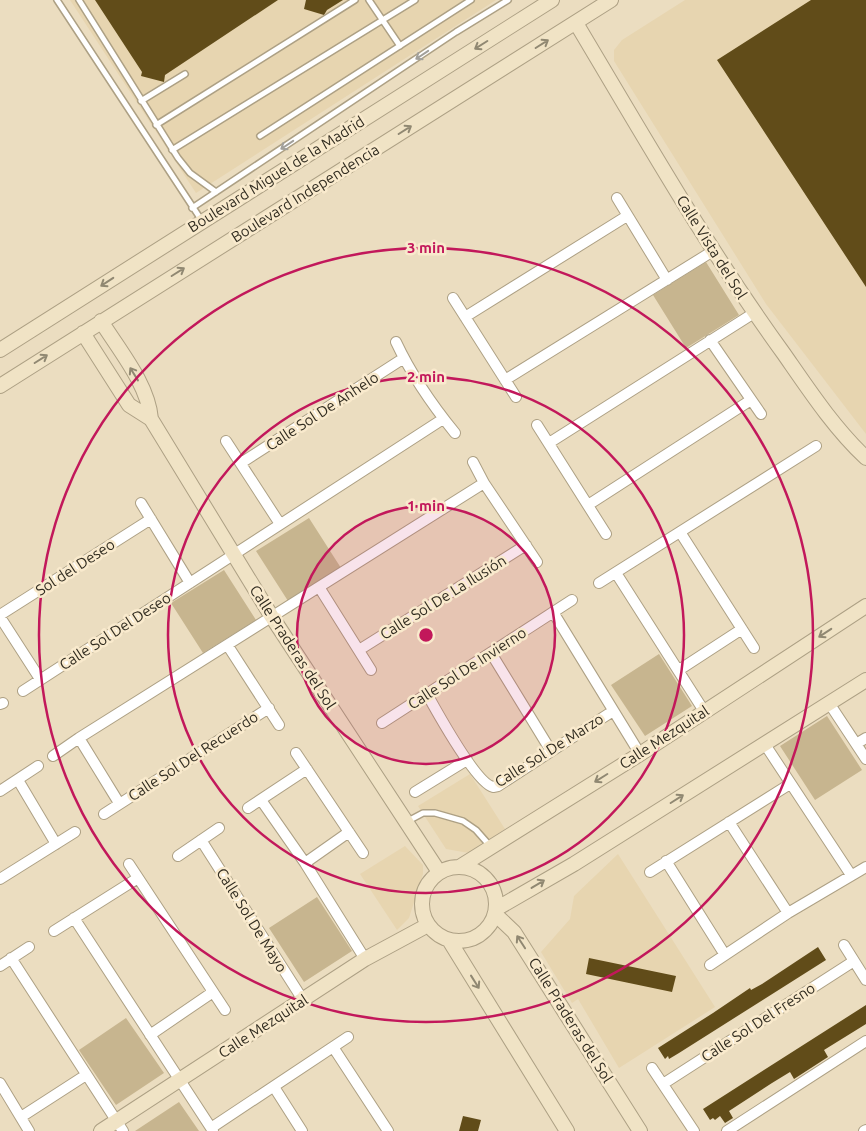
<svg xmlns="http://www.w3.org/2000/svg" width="866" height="1131" font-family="Ubuntu,sans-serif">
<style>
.built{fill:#e7d5b0}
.green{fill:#c7b58f}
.building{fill:#614c19}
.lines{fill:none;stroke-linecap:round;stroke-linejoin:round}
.lane-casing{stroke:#ada084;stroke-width:8}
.street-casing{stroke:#ada084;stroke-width:12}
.secondary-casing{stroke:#ada084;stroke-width:16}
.lane{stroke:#fff;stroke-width:5}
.street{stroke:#fff;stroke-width:10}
.secondary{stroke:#f0e3c5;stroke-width:14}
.oneway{stroke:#908872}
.oneway2{stroke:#a2a09b}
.ring{fill:none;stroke:#c2185b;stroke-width:2.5}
.labels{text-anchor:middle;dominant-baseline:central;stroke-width:5;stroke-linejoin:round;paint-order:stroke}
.street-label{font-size:15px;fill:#312c20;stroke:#f9eacd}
.centre{fill:#c2185b;stroke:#f9eacd;stroke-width:2.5}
.ring-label{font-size:15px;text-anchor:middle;font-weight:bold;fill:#c2185b;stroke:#f9eacd;stroke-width:5;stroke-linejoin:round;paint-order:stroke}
</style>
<rect width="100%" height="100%" fill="#ebddc0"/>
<!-- built -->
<path class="built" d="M 70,0 L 496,0 L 196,193 Z
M 685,0 L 866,0 L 866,434 L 766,304 L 614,61 L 614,50 L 622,40 Z
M 470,774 L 505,829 L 469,853 L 446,849 L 418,806 Z
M 405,846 L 423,865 L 423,874 L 409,918 L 397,930 L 360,874 Z
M 618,854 L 715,1007 L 619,1068 L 578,999 L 572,1003 L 541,952 L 570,919 L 574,896 Z"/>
<!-- green -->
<path class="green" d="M 706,262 L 739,315 L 686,348 L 653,295 Z
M 309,518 L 341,568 L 288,601 L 256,551 Z
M 224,570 L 256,620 L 203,653 L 171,603 Z
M 659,654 L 692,706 L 645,736 L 611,685 Z
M 827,716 L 862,770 L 815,800 L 780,746 Z
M 317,897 L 352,951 L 304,982 L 269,928 Z
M 126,1018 L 164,1073 L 116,1105 L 79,1050 Z
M 179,1102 L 199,1131 L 135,1131 Z"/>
<!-- building -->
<path class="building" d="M 95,0 L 278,0 L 165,75 L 164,82 L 141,76 L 142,72 Z
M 306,0 L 343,0 L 327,10 L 324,15 L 304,9 Z
M 811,0 L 866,0 L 866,287 L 717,60 Z
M 818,947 L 826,960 L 679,1053 L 669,1059 L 668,1056 L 665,1059 L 658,1048 L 713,1013 L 750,988 L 751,990 L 762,984 Z
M 589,958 L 676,976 L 672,992 L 586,974 Z
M 866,1005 L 866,1024 L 824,1050 L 828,1057 L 794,1079 L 790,1072 L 772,1083 L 729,1111 L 733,1118 L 725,1123 L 720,1116 L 715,1120 L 713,1118 L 710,1120 L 703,1109 Z
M 463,1116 L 481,1120 L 478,1131 L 459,1131 Z"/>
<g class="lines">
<!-- lane casing -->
<g class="lane-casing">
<path id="lane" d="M 57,0 L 202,221
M 79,0 L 178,158 L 190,173 L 216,192
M 369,0 L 400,46
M 141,101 L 185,74
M 156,125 L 355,0
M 260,136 L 471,0
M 172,150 L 415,0
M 192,208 L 456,32 L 508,0
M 408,821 L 423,813 L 435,813 L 463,821 L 476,830 L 491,847"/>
</g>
<!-- street casing -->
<g class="street-casing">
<path id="street" d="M 617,198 L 667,280
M 453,298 L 516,397
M 465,317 L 627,216
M 710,340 L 761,414
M 396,342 C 411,374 433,406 455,433
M 505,380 L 713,251
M 537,425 L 606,534
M 226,441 L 280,524
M 549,443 L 754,313
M 473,462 L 484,483 L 537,562
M 241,463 L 404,358
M 141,503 L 190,583
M 588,505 L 751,400
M 680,532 L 754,648
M 616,573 L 704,711
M 599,583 L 816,446
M 319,587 L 371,670
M 553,612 L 640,754
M 0,615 L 151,519
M 0,617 L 40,679
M 228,646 L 279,725
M 359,650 L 526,545
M 491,653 L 551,751
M 679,670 L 742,629
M 23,691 L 443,419
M 427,694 C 437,712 476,783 493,787 L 498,786 L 613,711
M 829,703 L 866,759
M 0,704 L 3,703
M 382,723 L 572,600
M 79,738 L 119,803
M 764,743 L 851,875
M 856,744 L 866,738
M 296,753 L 363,853
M 53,756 L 79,738 L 484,483
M 18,780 L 56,844
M 0,791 L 38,766
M 415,792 L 467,760
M 261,800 L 305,863 L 365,959
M 248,808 L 307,769
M 104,814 L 269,708
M 729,822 L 788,913
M 201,840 L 303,1000
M 178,856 L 219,828
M 666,861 L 725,955
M 305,863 L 349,832
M 129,864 L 225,1010
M 650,872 L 790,784
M 0,879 L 75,832
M 74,918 L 213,1131
M 54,931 L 138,878
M 844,945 L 866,980
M 11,958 L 123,1131
M 710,965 L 788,913 L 866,867
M 0,966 L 29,947
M 150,1035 L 213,992
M 333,1047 L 388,1131
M 652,1068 L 694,1131
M 0,1083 L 29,1131
M 663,1084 L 854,961
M 274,1087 L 302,1131
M 21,1117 L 86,1075
M 211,1128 L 348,1037
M 727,1131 L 866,1041
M 864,1131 L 866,1130"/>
</g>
<!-- secondary casing -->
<g class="secondary-casing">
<path id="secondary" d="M 576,23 C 643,135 707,248 784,354 C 809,390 834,428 866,458
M 101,321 C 119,350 148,384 151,419 L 272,617 L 439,872
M 83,333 L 129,405 L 151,419
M 0,350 L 552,0
M 0,386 L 611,0
M 461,866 L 640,754 L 866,606
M422 904a37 37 0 1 1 74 0a37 37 0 1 1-74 0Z
M 496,909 L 574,864 L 866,680
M 495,914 L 514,932 L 640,1131
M 449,940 L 567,1131
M 101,1131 L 365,959 L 428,925"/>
</g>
<!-- lane -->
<use href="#lane" class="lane"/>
<!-- street -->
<use href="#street" class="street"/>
<!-- secondary -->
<use href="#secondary" class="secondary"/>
</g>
<!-- one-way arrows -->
<defs><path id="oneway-shaft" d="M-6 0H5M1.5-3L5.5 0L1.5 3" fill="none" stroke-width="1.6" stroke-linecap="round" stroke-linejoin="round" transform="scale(1.25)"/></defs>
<g class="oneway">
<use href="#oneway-shaft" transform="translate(542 44) rotate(-32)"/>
<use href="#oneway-shaft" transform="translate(481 45) rotate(148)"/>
<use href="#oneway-shaft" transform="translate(405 130) rotate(-32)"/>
<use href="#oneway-shaft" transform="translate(178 272) rotate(-32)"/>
<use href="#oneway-shaft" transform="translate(107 282) rotate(147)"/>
<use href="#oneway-shaft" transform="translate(41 359) rotate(-32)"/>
<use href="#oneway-shaft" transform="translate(134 374) rotate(-122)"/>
<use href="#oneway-shaft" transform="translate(825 633) rotate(147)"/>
<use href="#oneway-shaft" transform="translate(601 778) rotate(148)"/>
<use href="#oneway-shaft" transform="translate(677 799) rotate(-32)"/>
<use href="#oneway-shaft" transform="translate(538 884) rotate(-31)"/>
<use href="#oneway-shaft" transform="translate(521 942) rotate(-123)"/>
<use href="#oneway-shaft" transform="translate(475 982) rotate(58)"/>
</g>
<g class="oneway2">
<use href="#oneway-shaft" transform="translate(422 55) rotate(146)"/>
<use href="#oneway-shaft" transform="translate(287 145) rotate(146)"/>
</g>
<!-- distance rings -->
<circle cx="426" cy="635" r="129" fill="#c2185b" fill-opacity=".12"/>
<g class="ring">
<circle cx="426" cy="635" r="129"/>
<circle cx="426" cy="635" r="258"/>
<circle cx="426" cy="635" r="387"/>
</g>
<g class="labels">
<!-- street labels -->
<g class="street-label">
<text transform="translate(276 174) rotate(-32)">Boulevard Miguel de la Madrid</text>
<text transform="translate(305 193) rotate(-32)">Boulevard Independencia</text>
<text transform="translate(712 247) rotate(58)">Calle Vista del Sol</text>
<text transform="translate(322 411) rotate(-33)">Calle Sol De Anhelo</text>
<text transform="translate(75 567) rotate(-33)">Sol del Deseo</text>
<text transform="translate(443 597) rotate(-32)">Calle Sol De La Ilusión</text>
<text transform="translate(115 631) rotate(-33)">Calle Sol Del Deseo</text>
<text transform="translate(293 647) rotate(57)">Calle Praderas del Sol</text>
<text transform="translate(467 668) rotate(-33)">Calle Sol De Invierno</text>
<text transform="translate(664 737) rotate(-33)">Calle Mezquital</text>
<text transform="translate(549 750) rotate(-32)">Calle Sol De Marzo</text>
<text transform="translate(193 756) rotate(-33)">Calle Sol Del Recuerdo</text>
<text transform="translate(252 920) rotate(58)">Calle Sol De Mayo</text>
<text transform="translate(571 1020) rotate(58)">Calle Praderas del Sol</text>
<text transform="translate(758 1022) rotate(-33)">Calle Sol Del Fresno</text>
<text transform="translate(263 1026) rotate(-33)">Calle Mezquital</text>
</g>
</g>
<circle cx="426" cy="635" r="8" class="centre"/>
<g class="ring-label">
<text x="426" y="253">3 min</text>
<text x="426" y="382">2 min</text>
<text x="426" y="511">1 min</text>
</g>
</svg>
